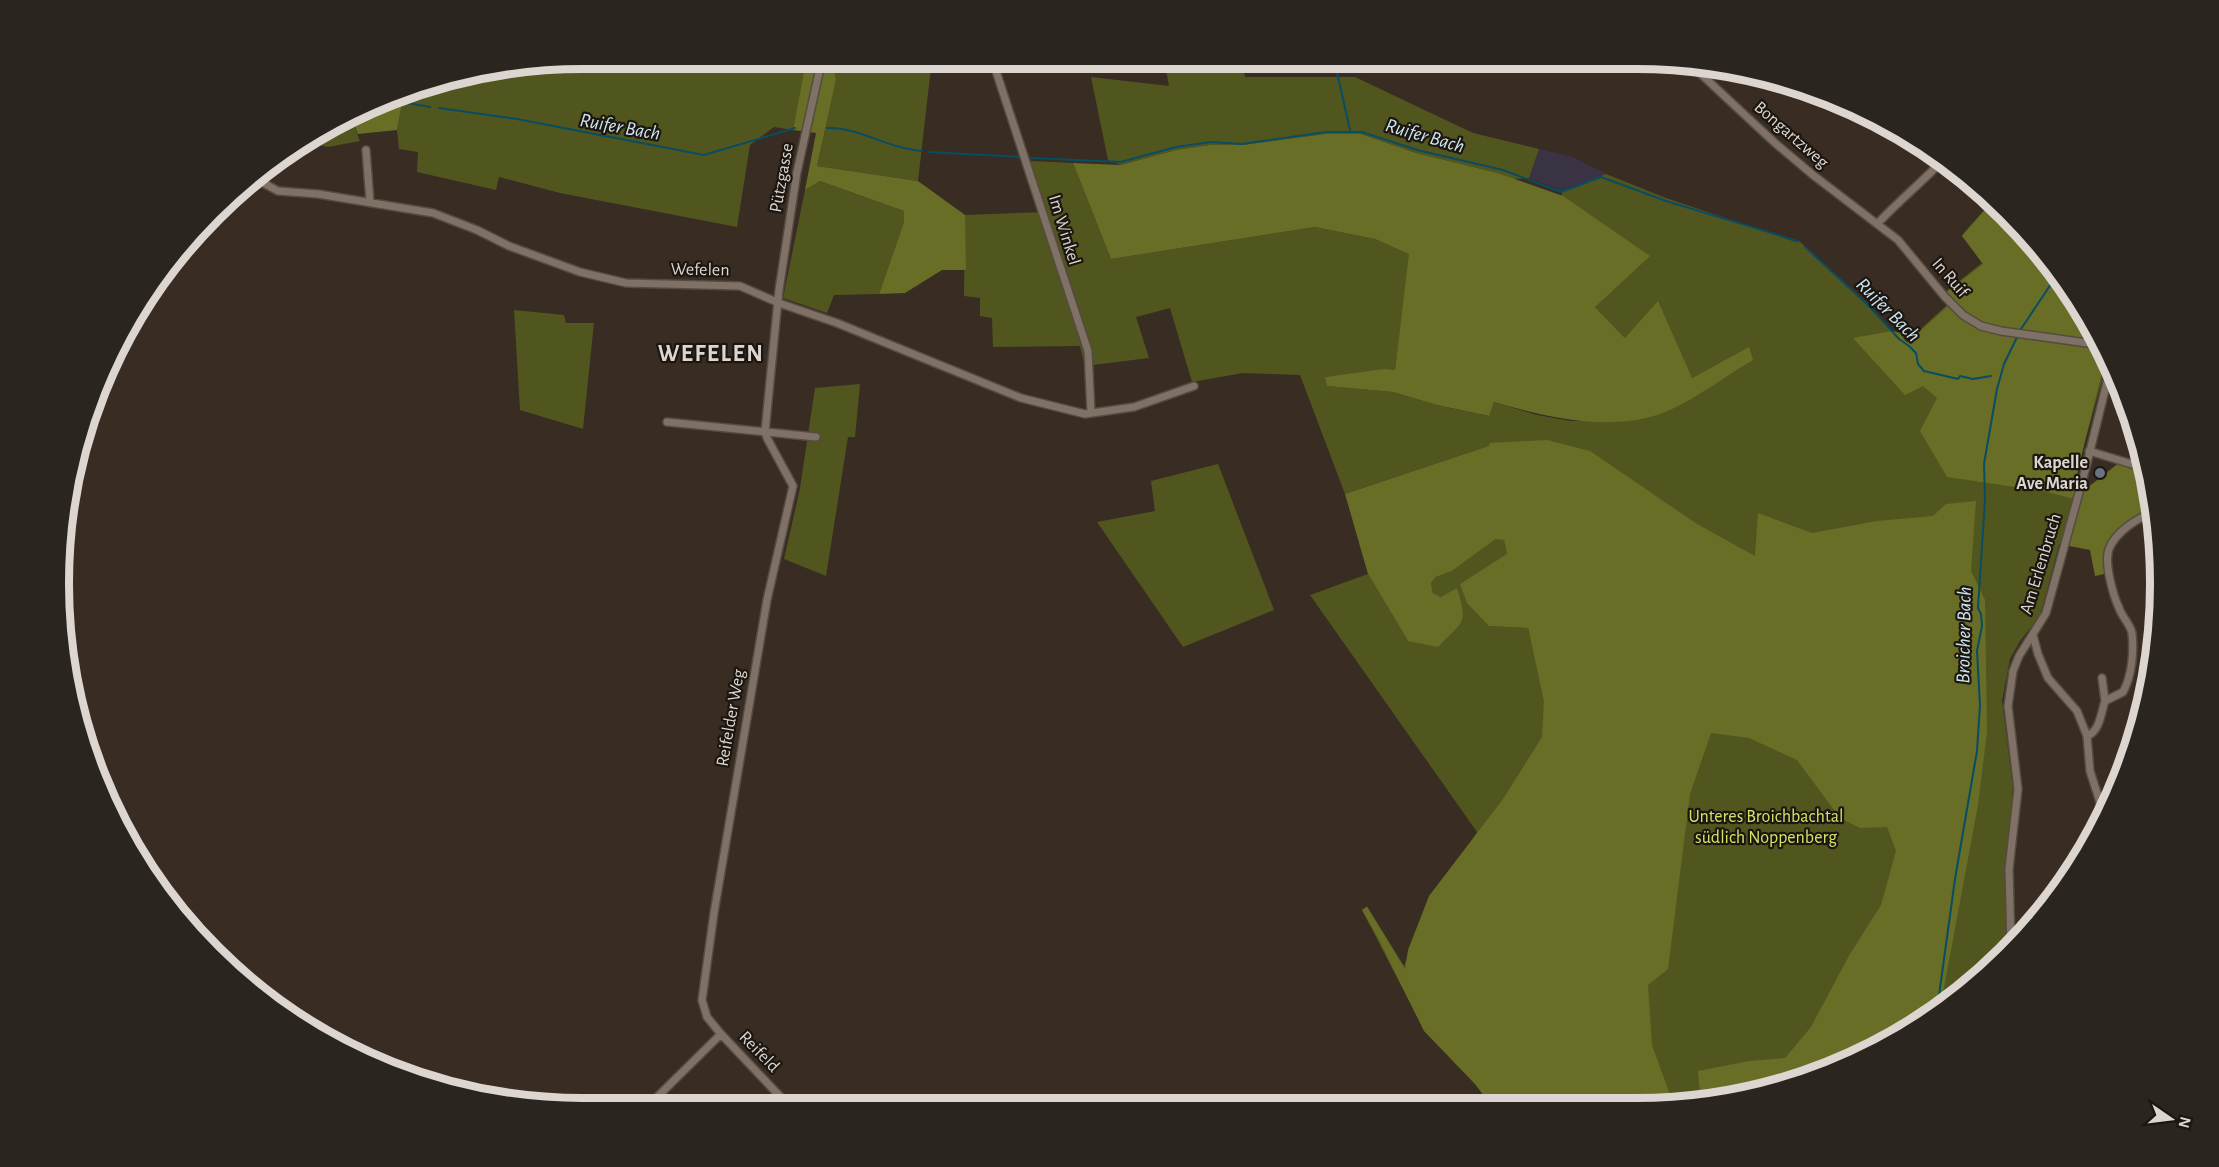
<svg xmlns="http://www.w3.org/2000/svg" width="2219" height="1167" font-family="'Alegreya Sans',sans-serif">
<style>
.industrial{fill:#393344}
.green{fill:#51561f}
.forest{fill:#686e26}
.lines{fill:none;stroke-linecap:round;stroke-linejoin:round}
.stream{stroke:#084d62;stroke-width:2}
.minor-casing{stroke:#554b42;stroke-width:10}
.minor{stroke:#7f7165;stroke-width:7}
.worship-dot{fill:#6b7280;stroke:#1c1611;stroke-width:2}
.labels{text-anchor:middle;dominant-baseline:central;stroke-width:4.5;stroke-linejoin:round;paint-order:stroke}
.street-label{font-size:18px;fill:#ddd5cf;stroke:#1c1611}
.poi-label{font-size:18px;font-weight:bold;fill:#ddd5cf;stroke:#1c1611;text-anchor:end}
.park-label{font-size:18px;fill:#d6e266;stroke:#1c1611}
.water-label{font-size:20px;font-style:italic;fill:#cde6f0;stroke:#1c1611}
.district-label{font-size:24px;font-weight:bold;letter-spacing:1.5px;fill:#ddd5cf;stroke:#1c1611}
.rim{fill:none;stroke:#ddd5cf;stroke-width:8}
</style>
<rect width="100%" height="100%" fill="#392c22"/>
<!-- industrial -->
<path class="industrial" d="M 1539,149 L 1573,157 L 1606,174 L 1562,191 L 1529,178 Z"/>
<!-- green -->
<path class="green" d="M 584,59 L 932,59 L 918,181 L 817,166 L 836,80 L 807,62 L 793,130 L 774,127 L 750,145 L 737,227 L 560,193 L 499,177 L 496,190 L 417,172 L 418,152 L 399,149 L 397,130 L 403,99 L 392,98 L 414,86 Z
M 1164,59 L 1242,59 L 1245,77 L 1355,77 L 1473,133 L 1539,149 L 1529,178 L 1513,179 L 1498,173 L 1416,153 L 1361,134 L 1325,134 L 1242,145 L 1210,145 L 1176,150 L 1121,165 L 1108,160 L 1091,77 L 1169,86 Z
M 352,120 L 360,141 L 328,147 L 309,143 Z
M 1030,161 L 1073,163 L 1111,259 L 1315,227 L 1375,239 L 1410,254 L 1395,370 L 1325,377 L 1328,386 L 1393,392 L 1437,405 L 1488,416 L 1494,402 L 1537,415 L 1571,421 L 1635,419 L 1749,348 L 1692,378 L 1626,339 L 1595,307 L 1639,249 L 1560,196 L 1562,195 L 1562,191 L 1606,174 L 1666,198 L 1796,242 L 1799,241 L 1864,300 L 1892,331 L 1900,333 L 1905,343 L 1947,305 L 1940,296 L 1982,263 L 1962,235 L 1992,201 L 2030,238 L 2090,321 L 2108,359 L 2084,444 L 2074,490 L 2075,499 L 2060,541 L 2040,616 L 2020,641 L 2010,659 L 2002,701 L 2013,788 L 2005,894 L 2007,928 L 2005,953 L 1955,1000 L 1836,1069 L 1704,1104 L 1491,1105 L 1476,1085 L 1424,1030 L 1362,910 L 1367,906 L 1404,966 L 1415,936 L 1477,832 L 1310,595 L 1368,574 L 1408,641 L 1441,597 L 1433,593 L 1431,583 L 1436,577 L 1452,571 L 1496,539 L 1504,539 L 1507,554 L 1489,626 L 1528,628 L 1539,677 L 1490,446 L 1345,494 L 1300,375 L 1243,373 L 1192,382 L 1170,308 L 1136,317 L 1149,358 L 1085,366 L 1080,346 L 993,347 L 992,318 L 980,316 L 980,298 L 964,296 L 965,215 L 1044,212 Z
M 820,181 L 904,211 L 904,222 L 879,294 L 834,295 L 827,313 L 783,298 L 805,190 Z
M 514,310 L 564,315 L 566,323 L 594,323 L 583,429 L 520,410 Z
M 860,384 L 855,437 L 848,437 L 826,576 L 784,559 L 800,488 L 815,388 Z
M 1218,464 L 1274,610 L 1183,647 L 1097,522 L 1155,511 L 1151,481 Z
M 1285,1095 L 1304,1105 L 1267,1105 L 1271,1099 Z"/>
<!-- forest -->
<path class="forest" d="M 832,61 L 836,80 L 817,166 L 918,181 L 965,215 L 966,270 L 942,270 L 905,293 L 879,294 L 904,222 L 904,211 L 820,181 L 805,190 L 816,133 L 793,130 L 806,62 Z
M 392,98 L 403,98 L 397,130 L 358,134 L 352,120 Z
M 1325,134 L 1361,134 L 1416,153 L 1498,173 L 1563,196 L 1650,256 L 1595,307 L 1625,338 L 1658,301 L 1692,378 L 1749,347 L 1753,360 C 1727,375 1697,398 1670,410 C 1615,434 1549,418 1494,402 L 1489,416 L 1437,405 L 1393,392 L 1327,386 L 1325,377 L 1384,369 L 1395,370 L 1409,254 L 1375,239 L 1315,227 L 1111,259 L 1073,163 L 1121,165 L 1176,150 L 1210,145 L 1242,145 Z
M 1992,202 L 2030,238 L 2090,321 L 2106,356 L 2073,490 L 2087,488 L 2120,462 L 2146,473 L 2155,510 L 2130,529 L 2109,552 L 2113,572 L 2095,576 L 2090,550 L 2059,544 L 2075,499 L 2043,491 L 1947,477 L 1920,431 L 1937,398 L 1923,386 L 1905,395 L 1853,338 L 1892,331 L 1900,333 L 1907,343 L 1948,306 L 1947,292 L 1983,264 L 1962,236 Z
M 1547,440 L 1590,451 L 1697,524 L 1755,556 L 1758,513 L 1812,533 L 1877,521 L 1933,516 L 1946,504 L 1976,501 L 1971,571 L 1985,600 L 1987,732 L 1978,805 L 1940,1009 L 1836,1069 L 1701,1104 L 1698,1071 L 1749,1061 L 1785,1058 L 1811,1027 L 1850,954 L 1881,905 L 1896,851 L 1887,827 L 1860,828 L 1840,818 L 1797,760 L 1749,738 L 1711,733 L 1690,794 L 1668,969 L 1648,985 L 1652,1045 L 1669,1092 L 1668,1104 L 1491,1105 L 1475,1084 L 1424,1031 L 1378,938 L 1362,910 L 1367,907 L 1405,969 L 1408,950 L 1429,896 L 1503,799 L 1542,737 L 1544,701 L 1528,628 L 1489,626 L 1467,603 L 1460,584 L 1507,554 L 1504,540 L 1496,539 L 1452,571 L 1436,577 L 1431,583 L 1433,593 L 1441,597 L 1457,588 C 1468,625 1464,620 1438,647 L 1408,641 L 1368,574 L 1345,494 L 1489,446 L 1490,443 Z"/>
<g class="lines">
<!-- stream -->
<path class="stream" d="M 1334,59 L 1350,130
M 390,100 L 430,107
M 439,108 L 517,119 L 704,155 L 795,128
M 827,128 C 859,127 889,149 922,151
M 929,152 L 1021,157
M 1031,158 L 1121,162 L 1176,147 L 1211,142 L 1242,144 L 1326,132 L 1362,132 L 1417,150 L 1503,170 L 1561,192 L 1601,177 L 1666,201 L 1798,241
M 1805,247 L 1870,307 L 1899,339 L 1909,346 L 1916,353 L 1918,364 L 1924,371 L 1958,379 L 1960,376 L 1973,379 L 1991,376
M 1937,1010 L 1955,879 L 1977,751 L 1980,705 L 1977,651 L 1982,626 L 1981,614 L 1978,608 L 1985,499 L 1984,464 L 1997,389 L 2004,364 L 2021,329 L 2057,275"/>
<!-- minor casing -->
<g class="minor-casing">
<path id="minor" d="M 992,59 L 1088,351 L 1091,413
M 1689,63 L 1775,143 L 1813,175 L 1898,240 L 1945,297 L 1963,315 L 1981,326 L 2001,331 L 2101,345
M 366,150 L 370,202
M 254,178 L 278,191 L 318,194 L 433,213 L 477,230 L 509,246 L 580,272 L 626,283 L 740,286 L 779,303 L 837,323 L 1021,398 L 1085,414 L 1134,407 L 1194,386
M 1878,223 C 1899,201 1922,182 1943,160
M 667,422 L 816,437
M 2089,451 L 2145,468
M 2033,635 L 2038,654 L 2048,678 L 2077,711 L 2087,736 L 2090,771 L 2099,799 L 2104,820
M 2102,678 L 2105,701
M 2087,736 C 2100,731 2101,713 2105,701 L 2123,692 C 2132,676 2134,652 2132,633 C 2130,624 2122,617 2119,608 C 2113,595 2104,563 2109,549 C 2116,531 2139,517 2155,512
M 2011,948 L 2009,869 L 2018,789 L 2008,706 L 2013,671 L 2019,656 L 2046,613 L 2086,467 L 2111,366
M 647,1107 L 721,1034
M 790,1107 L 721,1034 L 707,1017 L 702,1000 L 714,913 L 767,600 L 793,486 L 767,438 L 765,432 L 779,290 L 797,172 L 822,59"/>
</g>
<!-- minor -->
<use href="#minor" class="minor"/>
</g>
<!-- markers -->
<circle class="worship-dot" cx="2100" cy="473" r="6"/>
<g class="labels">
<!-- street labels -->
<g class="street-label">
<text transform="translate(1791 135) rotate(41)">Bongartzweg</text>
<text transform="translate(782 178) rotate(-80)">Pützgasse</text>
<text transform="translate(1064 230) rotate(73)">Im Winkel</text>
<text transform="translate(700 270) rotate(1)">Wefelen</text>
<text transform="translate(1950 278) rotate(49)">In Ruif</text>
<text transform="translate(2041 564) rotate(-73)">Am Erlenbruch</text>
<text transform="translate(731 718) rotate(-80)">Reifelder Weg</text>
<text transform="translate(759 1052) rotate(46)">Reifeld</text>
</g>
<!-- poi labels -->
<g class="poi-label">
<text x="2088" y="463">Kapelle<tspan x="2088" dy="21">Ave Maria</tspan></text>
</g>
<!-- park labels -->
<g class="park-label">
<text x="1766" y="817">Unteres Broichbachtal<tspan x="1766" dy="21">südlich Noppenberg</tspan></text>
</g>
<!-- water labels -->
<g class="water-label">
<text transform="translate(620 127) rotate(10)">Ruifer Bach</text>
<text transform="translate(1425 136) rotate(16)">Ruifer Bach</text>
<text transform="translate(1888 310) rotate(45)">Ruifer Bach</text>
<text transform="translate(1964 635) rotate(-89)">Broicher Bach</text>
</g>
<!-- district labels -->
<g class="district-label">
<text x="711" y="354">WEFELEN</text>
</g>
</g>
<!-- crop -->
<path d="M0 0H2219V1167H0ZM583 69H1636A514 514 0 0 1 2150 583V584A514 514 0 0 1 1636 1098H583A514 514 0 0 1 69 584V583A514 514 0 0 1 583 69Z" fill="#2b2520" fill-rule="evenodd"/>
<path class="rim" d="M583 69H1636A514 514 0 0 1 2150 583V584A514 514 0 0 1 1636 1098H583A514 514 0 0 1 69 584V583A514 514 0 0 1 583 69Z"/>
<!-- north arrow -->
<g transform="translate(2171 1119) rotate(104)" stroke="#1c1611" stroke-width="4.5" paint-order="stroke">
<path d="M0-4.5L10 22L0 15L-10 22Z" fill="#ddd5cf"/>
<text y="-9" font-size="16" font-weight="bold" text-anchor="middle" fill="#ddd5cf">N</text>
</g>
</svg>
